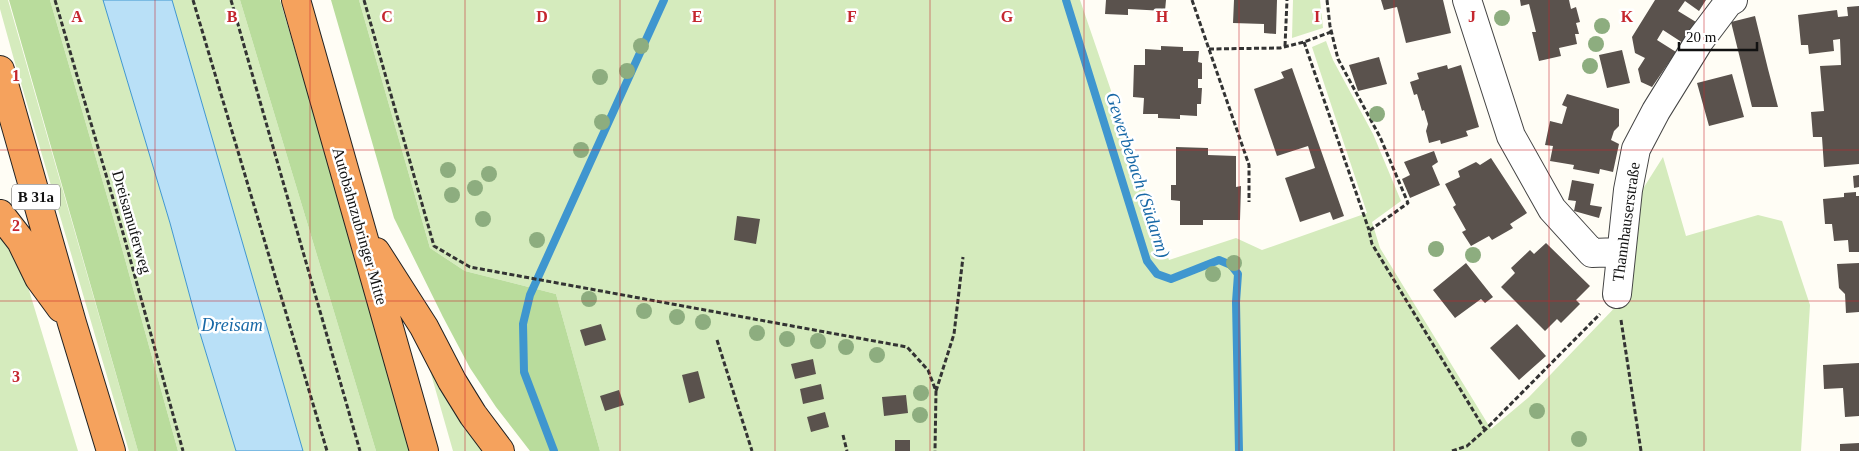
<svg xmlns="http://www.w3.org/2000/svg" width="1859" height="451" font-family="Georgia,serif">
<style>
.green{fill:#d5ebbd}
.forest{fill:#b9dc9c}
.water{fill:#b9e0f7;stroke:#3f96cf}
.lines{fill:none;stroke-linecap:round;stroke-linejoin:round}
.stream{stroke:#3f96cf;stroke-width:8}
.building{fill:#5a524d}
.street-casing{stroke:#444;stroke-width:30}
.highway-casing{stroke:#222;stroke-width:30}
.path{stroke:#333;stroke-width:3;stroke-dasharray:5 2.5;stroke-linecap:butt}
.street{stroke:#fff;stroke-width:28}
.highway{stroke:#f5a25d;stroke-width:28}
.tree{fill:#8dad7f}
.grid{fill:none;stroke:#c4262e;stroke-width:1;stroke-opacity:0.55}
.labels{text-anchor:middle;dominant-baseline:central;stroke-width:5;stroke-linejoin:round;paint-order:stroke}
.shield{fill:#fff;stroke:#585858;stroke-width:1}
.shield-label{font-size:15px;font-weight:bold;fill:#111}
.street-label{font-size:16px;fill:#111;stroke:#fff}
.water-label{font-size:18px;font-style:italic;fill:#1768a6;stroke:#fff}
.grid-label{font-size:16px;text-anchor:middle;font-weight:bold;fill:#c4262e;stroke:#fff;stroke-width:5;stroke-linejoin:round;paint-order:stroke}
</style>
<rect width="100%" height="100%" fill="#fffdf5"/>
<!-- green -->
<path class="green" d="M 0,0 L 8,0 L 138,451 L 129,451 L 13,56 L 0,9 Z
M 50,0 L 103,0 L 170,223 L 199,330 L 236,451 L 178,451 L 118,234 Z
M 172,0 L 240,0 L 376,451 L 303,451 Z
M 359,0 L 1080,0 L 1169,260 L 1236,238 L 1262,250 L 1367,213 L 1312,47 L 1326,41 L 1333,60 L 1373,134 L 1401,201 L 1372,222 L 1380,248 L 1491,429 L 1529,397 L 1624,298 L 1639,195 L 1663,157 L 1686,236 L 1758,215 L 1782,221 L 1810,305 L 1801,451 L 600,451 L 556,294 L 465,271 L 430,248 Z
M 1293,0 L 1320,0 L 1323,28 L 1292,38 Z
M 0,228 L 21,264 L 78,451 L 0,451 Z
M 425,353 L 494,451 L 453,451 Z"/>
<!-- forest -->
<path class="forest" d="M 9,0 L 50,0 L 118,234 L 178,451 L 138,451 Z
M 240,0 L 280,0 L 370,303 L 411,451 L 376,451 Z
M 331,0 L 359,0 L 430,248 L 465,271 L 556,294 L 600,451 L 530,451 L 496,407 L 470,368 L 443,317 L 394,218 Z"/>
<!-- water -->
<path class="water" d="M 103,0 L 172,0 L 303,451 L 236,451 L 199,330 L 170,223 Z"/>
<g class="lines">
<!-- stream -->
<path class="stream" d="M 1066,0 L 1147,261 L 1157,274 L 1171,279 L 1219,260 L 1231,265 L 1238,274 L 1236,302 L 1239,451
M 554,451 L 524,372 L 523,324 L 530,295 L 664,0"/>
</g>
<!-- building -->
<path class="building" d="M 1106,0 L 1166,0 L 1165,11 L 1128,9 L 1128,15 L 1105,14 Z
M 1234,0 L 1277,0 L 1276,34 L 1264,33 L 1264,24 L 1233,23 Z
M 1381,0 L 1443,0 L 1451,33 L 1406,43 L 1397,7 L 1384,10 Z
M 1520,0 L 1569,0 L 1571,9 L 1576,7 L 1580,22 L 1576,23 L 1579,34 L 1575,34 L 1577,44 L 1559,48 L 1561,56 L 1539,61 L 1532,32 L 1536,32 L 1529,4 L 1521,6 Z
M 1655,0 L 1706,0 L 1699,11 L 1685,1 L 1678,11 L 1696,22 L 1683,43 L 1663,30 L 1657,40 L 1676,52 L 1652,87 L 1641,82 L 1638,69 L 1645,58 L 1635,53 L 1632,37 Z
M 1859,6 L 1859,164 L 1824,167 L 1822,137 L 1813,137 L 1811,112 L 1824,111 L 1820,66 L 1841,65 L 1840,39 L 1833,40 L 1834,51 L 1809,54 L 1808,45 L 1801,45 L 1798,15 L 1837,10 L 1838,17 L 1848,16 L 1847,7 Z
M 1755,16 L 1768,69 L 1778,107 L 1752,107 L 1731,22 Z
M 1161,46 L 1183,47 L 1183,51 L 1199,51 L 1198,62 L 1202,63 L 1202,79 L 1198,79 L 1198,88 L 1202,88 L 1201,104 L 1197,104 L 1197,116 L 1180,115 L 1180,119 L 1158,118 L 1158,114 L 1143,114 L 1144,98 L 1133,97 L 1134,65 L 1145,65 L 1145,49 L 1161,50 Z
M 1622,50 L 1630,83 L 1607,88 L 1599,55 Z
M 1379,57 L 1387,84 L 1358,91 L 1349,65 Z
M 1447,65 L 1448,69 L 1461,65 L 1479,127 L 1466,131 L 1468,136 L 1441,144 L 1440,140 L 1429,143 L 1426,131 L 1428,124 L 1424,110 L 1422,111 L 1417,94 L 1414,95 L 1410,82 L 1419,79 L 1417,73 Z
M 1292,68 L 1344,216 L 1333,220 L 1330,212 L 1300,222 L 1285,178 L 1315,168 L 1308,146 L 1277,156 L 1254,89 L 1284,78 L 1281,72 Z
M 1732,74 L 1744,117 L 1709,126 L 1697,83 Z
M 1567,94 L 1619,109 L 1619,126 L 1614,131 L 1611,140 L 1619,144 L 1613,172 L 1600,169 L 1599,174 L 1573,169 L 1574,165 L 1550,161 L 1553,146 L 1545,145 L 1550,121 L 1562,124 L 1567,107 L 1562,105 Z
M 1176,147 L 1208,148 L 1208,155 L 1236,156 L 1236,187 L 1241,186 L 1240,220 L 1203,220 L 1203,225 L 1180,225 L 1180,201 L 1171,200 L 1171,185 L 1176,185 Z
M 1434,151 L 1438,162 L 1432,166 L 1440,185 L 1410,198 L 1402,179 L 1410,175 L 1404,162 Z
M 1491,158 L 1527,213 L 1510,224 L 1513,228 L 1492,240 L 1489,236 L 1471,246 L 1462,232 L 1466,230 L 1453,207 L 1456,205 L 1445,184 L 1460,177 L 1458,171 L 1476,162 L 1480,165 Z
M 1859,175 L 1859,187 L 1854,188 L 1853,176 Z
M 1572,180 L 1594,184 L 1590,205 L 1602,207 L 1599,218 L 1574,211 L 1576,201 L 1568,200 Z
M 1856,192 L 1856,196 L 1859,196 L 1859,252 L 1849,252 L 1848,240 L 1834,241 L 1832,224 L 1825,224 L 1823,199 L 1844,197 L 1844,193 Z
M 737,216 L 760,219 L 756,244 L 734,240 Z
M 1546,243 L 1590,286 L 1576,300 L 1580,304 L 1561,323 L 1557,319 L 1545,331 L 1501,287 L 1515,273 L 1511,268 L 1530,250 L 1534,254 Z
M 1466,263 L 1493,297 L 1485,303 L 1481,299 L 1455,318 L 1433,290 Z
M 1859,263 L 1859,312 L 1846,313 L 1845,294 L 1839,288 L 1837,264 Z
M 601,324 L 606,340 L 585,346 L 580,330 Z
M 1517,324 L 1546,356 L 1519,380 L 1490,348 Z
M 813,359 L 816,374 L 795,379 L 791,364 Z
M 1859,363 L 1859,416 L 1845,417 L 1843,388 L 1824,389 L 1823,365 Z
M 698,371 L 705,398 L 689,403 L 682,375 Z
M 821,384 L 824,399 L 803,404 L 800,389 Z
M 619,390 L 624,405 L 605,411 L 600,396 Z
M 906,395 L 908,413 L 884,416 L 882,397 Z
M 825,412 L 829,427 L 811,432 L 807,417 Z
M 895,440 L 910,440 L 910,451 L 895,451 Z
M 1859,443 L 1859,451 L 1840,451 L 1840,444 Z"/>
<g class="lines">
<!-- street casing -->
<g class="street-casing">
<path id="street" d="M 1467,0 L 1511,136 L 1552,209 L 1592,253 L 1620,252
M 1617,294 L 1628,190 L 1636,149 L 1656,111 L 1700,40 L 1728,3 L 1733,0"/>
</g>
<!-- highway casing -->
<g class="highway-casing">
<path id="highway" d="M 296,0 L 424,451
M 0,70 L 72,323 L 111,451
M 0,214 L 21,241 L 39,278 L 61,308
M 376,252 L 424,327 L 452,381 L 473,415 L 500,451"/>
</g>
<!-- path -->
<path class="path" d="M 55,0 L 123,233 L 183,451
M 193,0 L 327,451
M 231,0 L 360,451
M 364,0 L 434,246 L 470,267 L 907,347 L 928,370 L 936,391 L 935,451
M 1192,0 L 1249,165 L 1249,202
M 1327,0 L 1330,26 L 1338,59 L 1380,137 L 1408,203 L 1369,231 L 1372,244 L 1485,430
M 1304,42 L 1369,230
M 1285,46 L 1287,0
M 1209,49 L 1280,48 L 1304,42 L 1331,32
M 1621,320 L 1641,451
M 717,340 L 752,451
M 936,391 L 954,334 L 963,257
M 843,435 L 847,451
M 1452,451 L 1467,446 L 1485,430 L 1600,314"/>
<!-- street -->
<use href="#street" class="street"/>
<!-- highway -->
<use href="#highway" class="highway"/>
</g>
<!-- trees -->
<g class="tree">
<circle cx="1502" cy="18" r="8"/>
<circle cx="1602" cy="26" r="8"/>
<circle cx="1596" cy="44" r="8"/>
<circle cx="641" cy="46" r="8"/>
<circle cx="1590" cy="66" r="8"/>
<circle cx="627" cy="71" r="8"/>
<circle cx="600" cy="77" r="8"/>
<circle cx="1377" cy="114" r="8"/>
<circle cx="602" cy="122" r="8"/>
<circle cx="581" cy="150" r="8"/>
<circle cx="448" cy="170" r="8"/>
<circle cx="489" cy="174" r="8"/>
<circle cx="475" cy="188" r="8"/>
<circle cx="452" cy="195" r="8"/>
<circle cx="483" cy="219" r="8"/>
<circle cx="537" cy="240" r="8"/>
<circle cx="1436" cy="249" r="8"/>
<circle cx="1473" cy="255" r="8"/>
<circle cx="1234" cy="263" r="8"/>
<circle cx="1213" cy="274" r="8"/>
<circle cx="589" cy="299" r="8"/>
<circle cx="644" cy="311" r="8"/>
<circle cx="677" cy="317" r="8"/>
<circle cx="703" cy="322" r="8"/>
<circle cx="757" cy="333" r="8"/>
<circle cx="787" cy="339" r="8"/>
<circle cx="818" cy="341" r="8"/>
<circle cx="846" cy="347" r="8"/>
<circle cx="877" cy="355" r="8"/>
<circle cx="921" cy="393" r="8"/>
<circle cx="1537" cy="411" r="8"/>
<circle cx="920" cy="415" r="8"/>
<circle cx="1579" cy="439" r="8"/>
</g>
<!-- grid -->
<path class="grid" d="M 155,0 L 155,451M 310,0 L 310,451M 465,0 L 465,451M 620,0 L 620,451M 775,0 L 775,451M 930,0 L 930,451M 1084,0 L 1084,451M 1239,0 L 1239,451M 1394,0 L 1394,451M 1549,0 L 1549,451M 1704,0 L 1704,451M 0,150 L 1859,150M 0,301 L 1859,301"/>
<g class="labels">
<!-- shield labels -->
<rect class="shield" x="12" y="184.5" width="48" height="25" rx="4"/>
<g class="shield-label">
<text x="36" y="197">B 31a</text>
</g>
<!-- street labels -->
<g class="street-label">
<text transform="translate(132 222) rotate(74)">Dreisamuferweg</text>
<text transform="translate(1626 222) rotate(-82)">Thannhauserstraße</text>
<text transform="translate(360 226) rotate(74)">Autobahnzubringer Mitte</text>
</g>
<!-- water labels -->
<g class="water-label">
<text transform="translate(1138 175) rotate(72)">Gewerbebach (Südarm)</text>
<text x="232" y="325">Dreisam</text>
</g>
</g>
<g class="grid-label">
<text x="77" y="22">A</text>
<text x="232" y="22">B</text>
<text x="387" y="22">C</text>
<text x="542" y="22">D</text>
<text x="697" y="22">E</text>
<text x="852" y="22">F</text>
<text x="1007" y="22">G</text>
<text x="1162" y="22">H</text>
<text x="1317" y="22">I</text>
<text x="1472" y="22">J</text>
<text x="1627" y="22">K</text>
<text x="16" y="81">1</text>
<text x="16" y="231">2</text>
<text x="16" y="382">3</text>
</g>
<!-- scale -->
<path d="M1679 42v8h78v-8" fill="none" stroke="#111111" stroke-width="2.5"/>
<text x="1686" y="42" font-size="15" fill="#111111" stroke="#ffffff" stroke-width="4" paint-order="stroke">20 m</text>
</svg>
